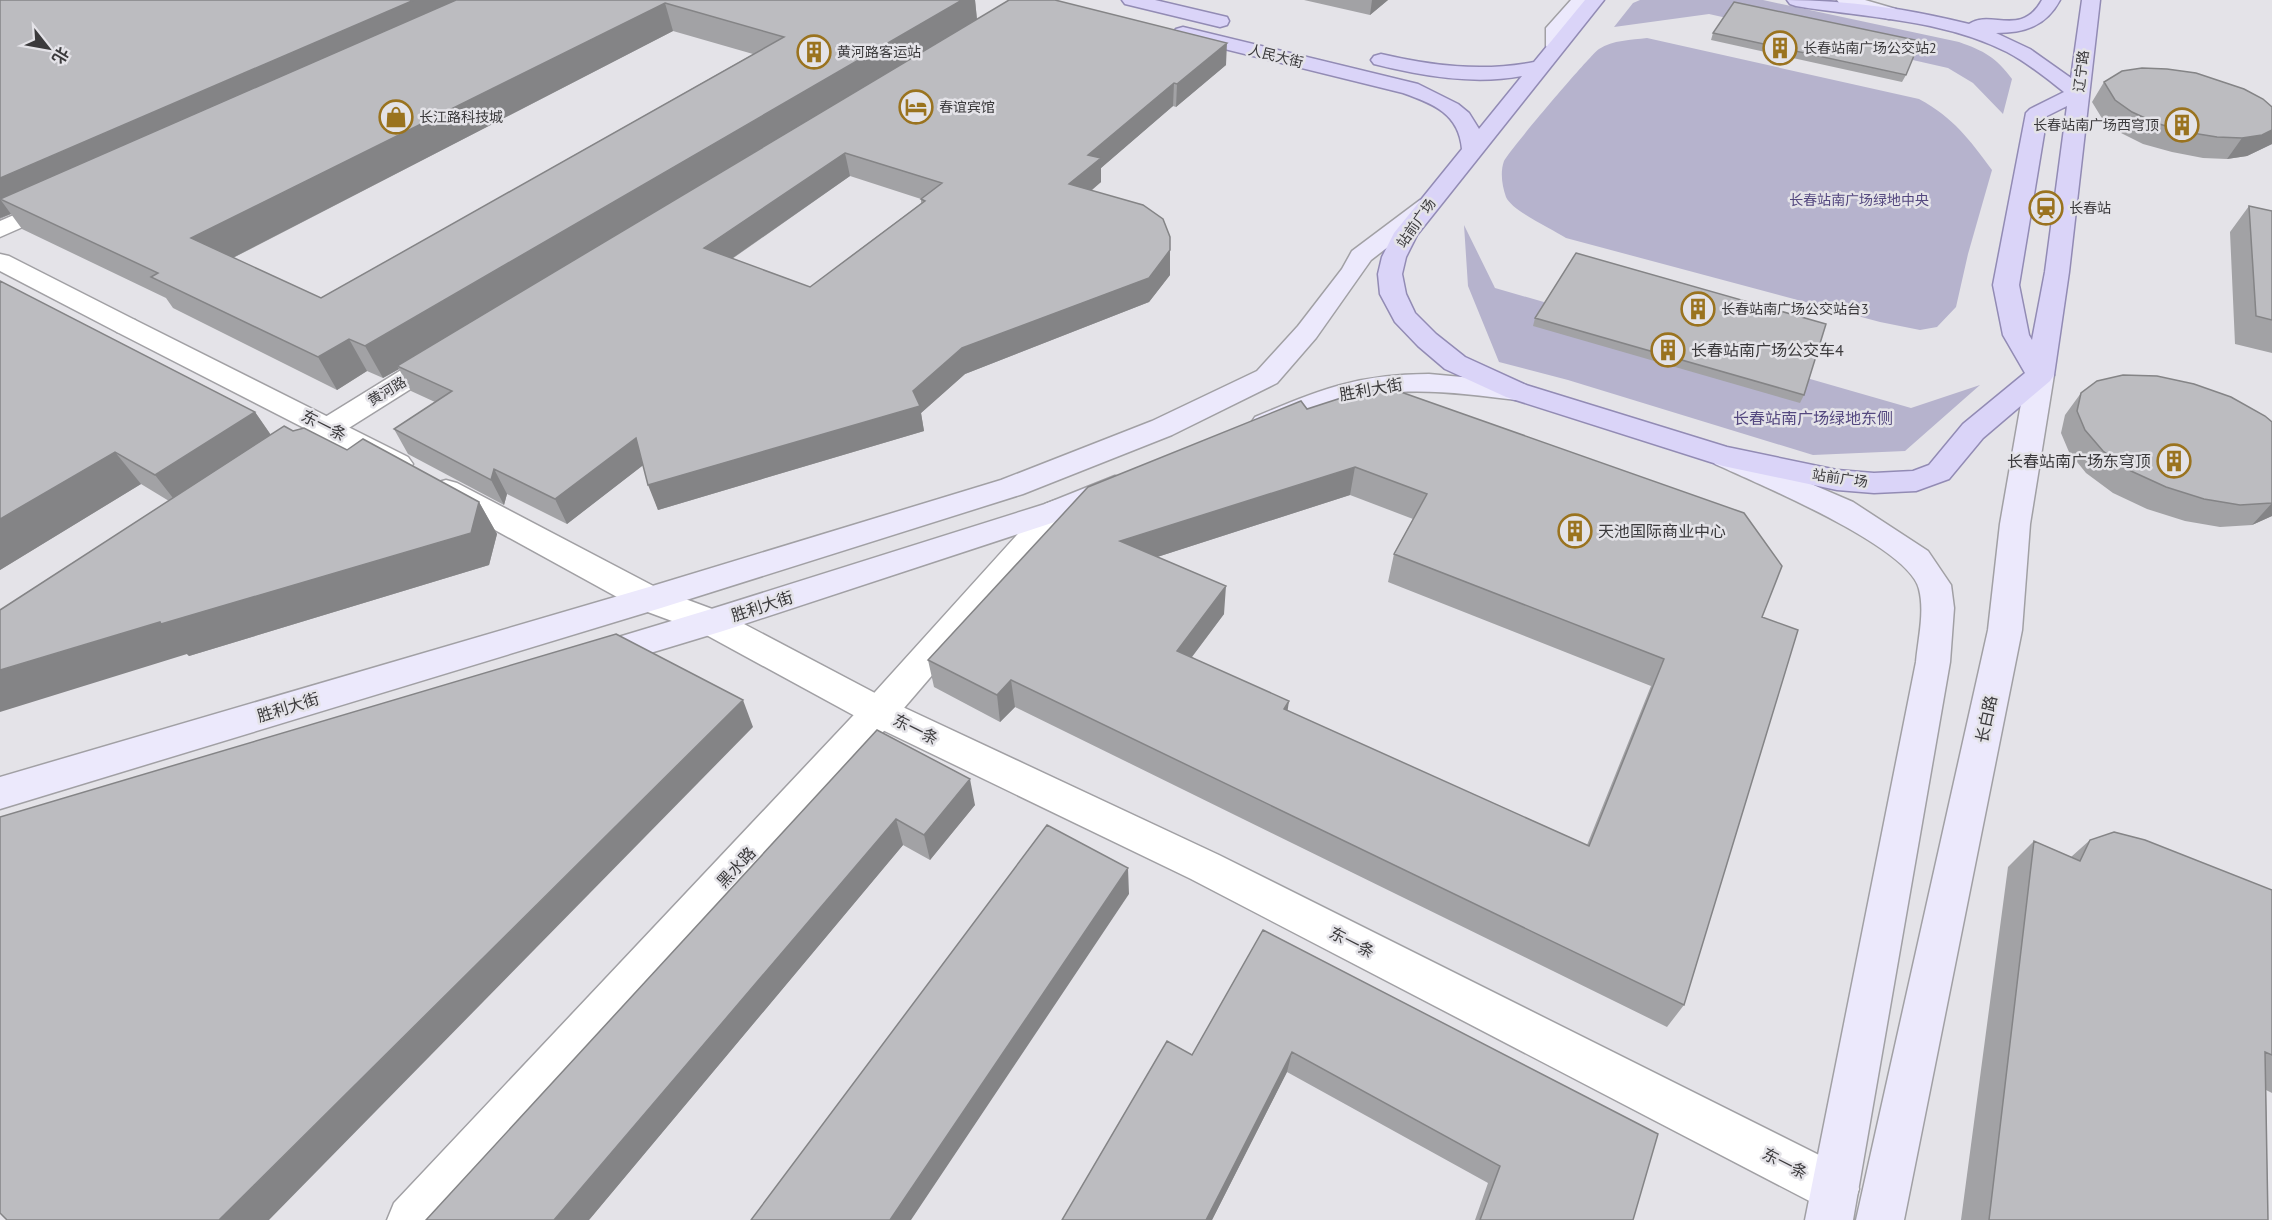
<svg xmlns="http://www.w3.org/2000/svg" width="2272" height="1220" font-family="'PT Sans','Noto Sans SC',sans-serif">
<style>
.green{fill:#b6b3cd}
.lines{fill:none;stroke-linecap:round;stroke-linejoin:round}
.pedestrian-casing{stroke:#a1a0a4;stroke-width:3}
.minor-casing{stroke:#a1a0a4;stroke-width:3}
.tertiary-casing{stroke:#a1a0a4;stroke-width:3}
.secondary-casing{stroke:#a1a0a4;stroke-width:3}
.primary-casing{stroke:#928bb4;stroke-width:3}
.pedestrian{fill:#fff;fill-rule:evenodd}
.minor{fill:#fff;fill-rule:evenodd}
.tertiary{fill:#fff;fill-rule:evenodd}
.secondary{fill:#ece9fc;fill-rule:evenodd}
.primary{fill:#dad4f8;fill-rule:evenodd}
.wall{fill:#a2a2a5;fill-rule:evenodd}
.shaded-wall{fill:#848486}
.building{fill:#bcbcc0;stroke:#848486;stroke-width:1.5;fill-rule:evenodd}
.labels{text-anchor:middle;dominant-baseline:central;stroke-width:5;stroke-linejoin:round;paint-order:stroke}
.far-poi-label{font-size:14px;fill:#3b3a3c;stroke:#e4e3e8;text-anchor:start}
.far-street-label{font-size:14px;fill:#3b3a3c;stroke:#e4e3e8}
.far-park-label{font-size:14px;fill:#54487f;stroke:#e4e3e8}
.poi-label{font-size:16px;fill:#3b3a3c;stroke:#e4e3e8;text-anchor:start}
.street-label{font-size:16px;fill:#3b3a3c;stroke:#e4e3e8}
.park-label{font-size:16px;fill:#54487f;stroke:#e4e3e8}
</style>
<rect width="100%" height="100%" fill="#e4e3e8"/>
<!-- green -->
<path class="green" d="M 1640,0 L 1763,0 L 1959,42 C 1984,51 1996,57 2012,79 L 2003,114 L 1973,83 L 1948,68 L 1709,14 L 1614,27 L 1633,3 Z
M 1647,38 L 1919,99 C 1954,118 1969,139 1992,170 L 1968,254 L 1956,307 L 1937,327 L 1920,330 L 1880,322 L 1566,238 C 1552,229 1512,211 1506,197 C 1502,186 1500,172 1504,161 C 1509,151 1590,55 1599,49 C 1613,40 1631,40 1647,38 Z
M 1464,225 L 1495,288 L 1911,408 L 1980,385 L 1905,451 L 1813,455 L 1568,380 L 1499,362 L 1468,286 Z"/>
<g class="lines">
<!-- pedestrian casing -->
<g class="pedestrian-casing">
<path id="pedestrian" d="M 58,196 L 66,198 L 70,203 L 66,208 L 0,237 L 0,221 Z
M 0,254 L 9,256 L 135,320 L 139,326 L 135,332 L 126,334 L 117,332 L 0,271 Z"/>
</g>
<!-- minor casing -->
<g class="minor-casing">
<path id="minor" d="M 126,318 L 135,320 L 408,457 L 413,464 L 408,471 L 398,474 L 388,471 L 117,332 L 113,326 L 117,320 Z
M 446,480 L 457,483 L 661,590 L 723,613 L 892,702 L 1219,855 L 1853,1172 L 1859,1189 L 1853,1206 L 1836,1212 L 1819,1206 L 1191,879 L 866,722 L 699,631 L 637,608 L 435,497 L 431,490 L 435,483 Z"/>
</g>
<!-- tertiary casing -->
<g class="tertiary-casing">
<path id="tertiary" d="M 442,349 L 452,351 L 455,357 L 452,363 L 290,465 L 280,468 L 270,465 L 265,458 L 270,451 L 432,351 Z
M 1056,500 L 1067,504 L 1071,511 L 1067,518 L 892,722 L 443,1220 L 387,1220 L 394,1203 L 866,702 L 1045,504 Z"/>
</g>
<!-- secondary casing -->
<g class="secondary-casing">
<path id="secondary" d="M 1571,0 L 1590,0 L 1566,29 L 1566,46 L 1563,50 L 1549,50 L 1546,46 L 1546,28 Z
M 1837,0 L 1865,0 L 1896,9 L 1898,13 L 1896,17 L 1889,19 L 1840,4 Z
M 1428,198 L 1436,200 L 1440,205 L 1436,210 L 1371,260 L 1316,338 L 1277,383 L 1172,435 L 1023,494 L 661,608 L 0,809 L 0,777 L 649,587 L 1001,480 L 1152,421 L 1257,371 L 1298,326 L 1342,269 L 1352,251 L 1420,200 Z
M 2040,367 L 2050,369 L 2054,375 L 2030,524 L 2022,630 L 1904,1220 L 1856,1220 L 1988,630 L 2000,524 L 2026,375 L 2030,369 Z
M 1429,374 L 1516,382 L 1526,385 L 1530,391 L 1526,397 L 1516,400 C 1460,393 1402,385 1346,400 C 1318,408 1293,425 1265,432 L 1255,429 L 1251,423 L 1255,417 C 1319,390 1357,374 1429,374 Z
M 1725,447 L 1853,502 L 1928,551 L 1951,585 L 1954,608 L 1950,662 L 1853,1220 L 1805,1220 L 1916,662 C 1918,639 1925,612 1919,589 C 1909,546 1756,483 1715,464 L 1710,457 L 1715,450 Z
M 1115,476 L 1126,479 L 1130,486 L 1126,493 L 1067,518 L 723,631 L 594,670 L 582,666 L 577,657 L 582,648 L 708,610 L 1045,504 Z"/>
</g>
<!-- primary casing -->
<g class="primary-casing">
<path id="primary" d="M 1122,0 L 1155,0 L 1227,17 L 1229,21 L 1227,25 L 1220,27 L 1125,4 Z
M 1585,0 L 1604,0 L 1417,235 L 1406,257 L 1402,274 L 1406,294 L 1415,313 L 1436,334 L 1465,357 L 1526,385 L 1727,447 L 1837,470 L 1874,473 L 1913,471 L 1929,465 L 1963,424 L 2025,373 L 2003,335 L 1993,285 L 2026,113 L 2030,109 L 2064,92 C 2046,78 2028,63 2007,52 C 1942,19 1867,18 1796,6 L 1790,4 L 1787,0 C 1848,0 1909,9 1969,24 C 1991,9 2021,38 2042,0 L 2060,0 C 2046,26 2025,33 1996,33 L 2030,49 L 2071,78 L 2082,0 L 2100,0 L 2069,272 L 2054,375 L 2050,381 L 1983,438 L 1949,479 L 1916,491 L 1874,493 L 1837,490 L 1723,466 L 1506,397 L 1445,369 L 1418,346 L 1395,322 L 1380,294 L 1378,274 L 1382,257 L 1394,233 L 1462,149 C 1459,114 1434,104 1403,93 L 1176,37 L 1173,33 L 1176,29 L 1183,27 L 1418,84 L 1458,104 L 1469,113 L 1479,129 L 1522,76 C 1473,85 1422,76 1374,64 L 1371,60 L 1374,56 L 1381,54 C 1432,66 1482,72 1534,62 ZM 2067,106 L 2045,272 L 2032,340 L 2029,335 L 2019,285 L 2047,116 Z"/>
</g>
<!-- pedestrian -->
<use href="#pedestrian" class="pedestrian"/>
<!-- minor -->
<use href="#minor" class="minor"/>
<!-- tertiary -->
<use href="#tertiary" class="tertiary"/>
<!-- secondary -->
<use href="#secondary" class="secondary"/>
<!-- primary -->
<use href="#primary" class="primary"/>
</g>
<!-- wall -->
<path class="wall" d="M 0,0 L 975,0 L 977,19 L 1226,65 L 1176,107 L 1173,106 L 1101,168 L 1101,182 L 1091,191 L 1170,250 L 1170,275 L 1149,302 L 965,374 L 921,413 L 924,431 L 658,510 L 643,465 L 567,524 L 507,494 L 504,505 L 408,454 L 394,429 L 435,402 L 411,391 L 399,369 L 383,378 L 367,371 L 337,390 L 173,308 L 166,298 L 22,229 L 11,214 L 0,219 ZM 673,31 L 753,54 L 321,298 L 233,258 ZM 850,176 L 921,199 L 921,203 L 810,287 L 732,259 Z
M 1304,0 L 1388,0 L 1370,15 Z
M 1713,33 L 1906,75 L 1902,82 L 1711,40 Z
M 2104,82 L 2272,107 L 2272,144 L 2247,156 L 2227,159 L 2203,158 L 2172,152 L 2143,144 L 2119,132 L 2103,120 L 2092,102 Z
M 2249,206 L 2272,211 L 2272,353 L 2235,344 L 2230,232 Z
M 0,281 L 255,412 L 271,435 L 293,431 L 347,450 L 479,502 L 497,534 L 489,565 L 189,656 L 187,654 L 169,501 L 141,484 L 0,570 Z
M 1535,318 L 1804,395 L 1800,403 L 1533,326 Z
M 2081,393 L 2272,422 L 2272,516 L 2252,525 L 2220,527 L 2185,521 L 2147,509 L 2113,493 L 2086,473 L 2069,452 L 2061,433 L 2065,415 Z
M 1307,409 L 1762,617 L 1684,1005 L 1667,1027 L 1015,707 L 1000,722 L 934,687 L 928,660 ZM 1350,495 L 1413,519 L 1394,554 L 1388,582 L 1651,686 L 1587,845 L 1287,711 L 1192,657 L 1224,614 L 1157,557 Z
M 877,730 L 975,805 L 930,860 L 903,845 L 589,1220 Z
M 2090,840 L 2272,890 L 2272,1093 L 2266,1090 L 2268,1220 L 1961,1220 L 2008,867 L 2034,841 L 2071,857 Z
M 1263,930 L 1633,1220 L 1475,1220 L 1488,1183 L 1287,1072 L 1212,1220 L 1062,1220 L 1192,1055 Z"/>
<!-- shaded-wall -->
<path class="shaded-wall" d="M 414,0 L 487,0 L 0,199 L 0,178 Z
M 962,0 L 975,0 L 977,20 L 397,366 L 399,369 L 383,378 L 365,346 Z
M 1372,0 L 1388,0 L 1370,15 Z
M 665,3 L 673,31 L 211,269 L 191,238 Z
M 1227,43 L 1226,65 L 1176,107 L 1177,84 Z
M 1174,83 L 1173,106 L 1101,168 L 1101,182 L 1070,208 L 1069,184 L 1088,155 Z
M 2272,130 L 2272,144 L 2247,156 L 2227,159 L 2242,138 Z
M 845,153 L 850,176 L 711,273 L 704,248 Z
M 0,199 L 11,214 L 0,218 Z
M 1170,250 L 1170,275 L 1149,302 L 965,374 L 921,413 L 924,431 L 658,510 L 648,485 L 913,391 L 962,348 Z
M 349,339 L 367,371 L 337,390 L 318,357 Z
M 255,412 L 277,444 L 180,507 L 155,475 Z
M 636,438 L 646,463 L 567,524 L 555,499 Z
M 115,452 L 141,484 L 0,570 L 0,519 Z
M 1355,467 L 1350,495 L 1120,569 L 1120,541 Z
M 494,469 L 507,494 L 504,505 L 491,480 Z
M 479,502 L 497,534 L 489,565 L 189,656 L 187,654 L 0,712 L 0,670 L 160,622 Z
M 2272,503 L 2272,516 L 2252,525 Z
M 1226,586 L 1224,614 L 1176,678 L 1177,651 Z
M 1011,680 L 1015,707 L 1000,722 L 997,695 Z
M 743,700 L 753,727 L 269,1220 L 219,1220 Z
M 1289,701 L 1285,728 L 1284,709 Z
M 970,779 L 975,805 L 930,860 L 924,835 Z
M 896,819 L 903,845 L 589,1220 L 554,1220 Z
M 1128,868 L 1129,894 L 911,1220 L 890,1220 Z
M 1292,1052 L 1287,1072 L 1212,1220 L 1206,1220 Z"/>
<!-- building -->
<path class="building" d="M 0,0 L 414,0 L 0,178 Z
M 456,0 L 962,0 L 365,346 L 349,339 L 318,357 L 151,277 L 158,273 L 0,199 ZM 665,3 L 784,37 L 321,298 L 191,238 Z
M 1009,0 L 1055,0 L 1227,43 L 1177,84 L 1174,83 L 1088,155 L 1101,158 L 1069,184 L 1143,205 L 1163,219 L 1170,237 L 1170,250 L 1149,278 L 962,348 L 913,391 L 920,406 L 648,485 L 636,438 L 555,499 L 494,469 L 491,480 L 394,429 L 452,391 L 397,366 ZM 845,153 L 942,183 L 921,199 L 925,201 L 810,287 L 704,248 Z
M 1734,2 L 1920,41 L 1906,75 L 1713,33 Z
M 2142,68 L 2167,69 L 2196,73 L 2244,89 L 2263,99 L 2272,107 L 2272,130 L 2262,135 L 2242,138 L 2217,137 L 2186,132 L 2156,123 L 2132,112 L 2115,100 L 2104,82 L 2122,71 Z
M 2249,206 L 2272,211 L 2272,320 L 2256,316 Z
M 1576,253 L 1826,324 L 1804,395 L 1535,318 Z
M 0,281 L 255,412 L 155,475 L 115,452 L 0,519 Z
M 2123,375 L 2157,376 L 2194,384 L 2231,397 L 2265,416 L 2272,422 L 2272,503 L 2240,505 L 2204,499 L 2166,487 L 2131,471 L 2103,451 L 2085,430 L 2077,411 L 2081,393 L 2097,381 Z
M 1381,385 L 1744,513 L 1782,566 L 1762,617 L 1798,630 L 1684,1005 L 1011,680 L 997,695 L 928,660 L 1088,487 L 1301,401 L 1307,409 ZM 1355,467 L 1427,494 L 1394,554 L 1664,659 L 1589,846 L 1284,709 L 1289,701 L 1177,651 L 1226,586 L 1120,541 Z
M 284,426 L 293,431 L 304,428 L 347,450 L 363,439 L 479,502 L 471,533 L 161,624 L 160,622 L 0,670 L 0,610 Z
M 616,634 L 743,700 L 219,1220 L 7,1220 L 0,1213 L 0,817 Z
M 877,730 L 970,779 L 924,835 L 896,819 L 554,1220 L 426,1220 Z
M 1047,825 L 1128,868 L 890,1220 L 751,1220 Z
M 2114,832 L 2145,840 L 2272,890 L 2272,1055 L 2265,1052 L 2268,1220 L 1989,1220 L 2034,841 L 2080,861 L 2090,840 Z
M 1263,930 L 1658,1134 L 1633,1220 L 1480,1220 L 1500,1166 L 1292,1052 L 1206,1220 L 1062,1220 L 1167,1041 L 1192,1055 Z"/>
<!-- icons -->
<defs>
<g id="building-ring" transform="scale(1.725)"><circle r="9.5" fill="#e4e3e8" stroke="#9a731f" stroke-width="1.5"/><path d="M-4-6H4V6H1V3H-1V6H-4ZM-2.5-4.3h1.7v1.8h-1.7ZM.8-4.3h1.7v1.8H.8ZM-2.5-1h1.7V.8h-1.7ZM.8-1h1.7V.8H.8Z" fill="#9a731f"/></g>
<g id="hotel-ring" transform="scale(1.725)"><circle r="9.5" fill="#e4e3e8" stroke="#9a731f" stroke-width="1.5"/><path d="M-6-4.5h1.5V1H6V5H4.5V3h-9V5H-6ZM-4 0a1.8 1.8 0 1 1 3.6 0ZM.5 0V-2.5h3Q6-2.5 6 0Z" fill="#9a731f"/></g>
<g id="shop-ring" transform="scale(1.725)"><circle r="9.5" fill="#e4e3e8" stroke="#9a731f" stroke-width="1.5"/><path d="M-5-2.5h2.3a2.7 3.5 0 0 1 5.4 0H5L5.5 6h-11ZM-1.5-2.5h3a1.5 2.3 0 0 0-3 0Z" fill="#9a731f"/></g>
<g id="station-ring" transform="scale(1.725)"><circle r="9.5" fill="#e4e3e8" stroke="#9a731f" stroke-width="1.5"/><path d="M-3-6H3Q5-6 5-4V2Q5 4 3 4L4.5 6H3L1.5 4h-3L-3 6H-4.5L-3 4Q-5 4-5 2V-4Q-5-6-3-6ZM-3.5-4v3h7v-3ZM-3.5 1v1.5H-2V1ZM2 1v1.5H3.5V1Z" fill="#9a731f"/></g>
</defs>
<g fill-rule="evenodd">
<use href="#building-ring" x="1780" y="48"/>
<use href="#building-ring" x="814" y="52"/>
<use href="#hotel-ring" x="916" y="107"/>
<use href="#shop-ring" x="396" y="117"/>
<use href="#building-ring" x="2182" y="125"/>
<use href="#station-ring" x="2046" y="208"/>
<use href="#building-ring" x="1698" y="309"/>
<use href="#building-ring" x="1668" y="350"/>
<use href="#building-ring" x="2174" y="461"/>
<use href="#building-ring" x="1575" y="531"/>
</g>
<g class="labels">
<!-- far-poi labels -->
<g class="far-poi-label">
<text x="1803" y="48">长春站南广场公交站2</text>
<text x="837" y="52">黄河路客运站</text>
<text x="939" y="107">春谊宾馆</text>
<text x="419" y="117">长江路科技城</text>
<text x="2159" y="125" text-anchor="end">长春站南广场西穹顶</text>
<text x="2069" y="208">长春站</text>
<text x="1721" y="309">长春站南广场公交站台3</text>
</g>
<!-- far-street labels -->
<g class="far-street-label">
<text transform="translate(1276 56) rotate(14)">人民大街</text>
<text transform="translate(2081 71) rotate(-83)">辽宁路</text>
<text transform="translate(1416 223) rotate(-55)">站前广场</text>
<text transform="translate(387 391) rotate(-31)">黄河路</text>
<text transform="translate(1840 478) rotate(8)">站前广场</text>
</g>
<!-- far-park labels -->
<g class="far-park-label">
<text x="1859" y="200">长春站南广场绿地中央</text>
</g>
<!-- poi labels -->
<g class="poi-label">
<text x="1691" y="350">长春站南广场公交车4</text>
<text x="2151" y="461" text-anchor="end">长春站南广场东穹顶</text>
<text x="1598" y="531">天池国际商业中心</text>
</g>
<!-- street labels -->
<g class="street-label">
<text transform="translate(1371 389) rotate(-10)">胜利大街</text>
<text transform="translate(324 425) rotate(27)">东一条</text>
<text transform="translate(762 606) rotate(-18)">胜利大街</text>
<text transform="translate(288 707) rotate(-17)">胜利大街</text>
<text transform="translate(1986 719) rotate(-78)">长白路</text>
<text transform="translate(916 729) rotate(26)">东一条</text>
<text transform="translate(736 867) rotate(-47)">黑水路</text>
<text transform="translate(1352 942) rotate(27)">东一条</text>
<text transform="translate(1785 1163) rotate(27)">东一条</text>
</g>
<!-- park labels -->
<g class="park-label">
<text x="1813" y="418">长春站南广场绿地东侧</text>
</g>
</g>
<!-- north arrow -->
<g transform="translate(48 48) rotate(121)" stroke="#e4e3e8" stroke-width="4.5" paint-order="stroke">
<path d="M0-4.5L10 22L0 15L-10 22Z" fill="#3b3a3c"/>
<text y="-9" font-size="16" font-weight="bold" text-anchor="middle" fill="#3b3a3c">北</text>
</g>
</svg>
